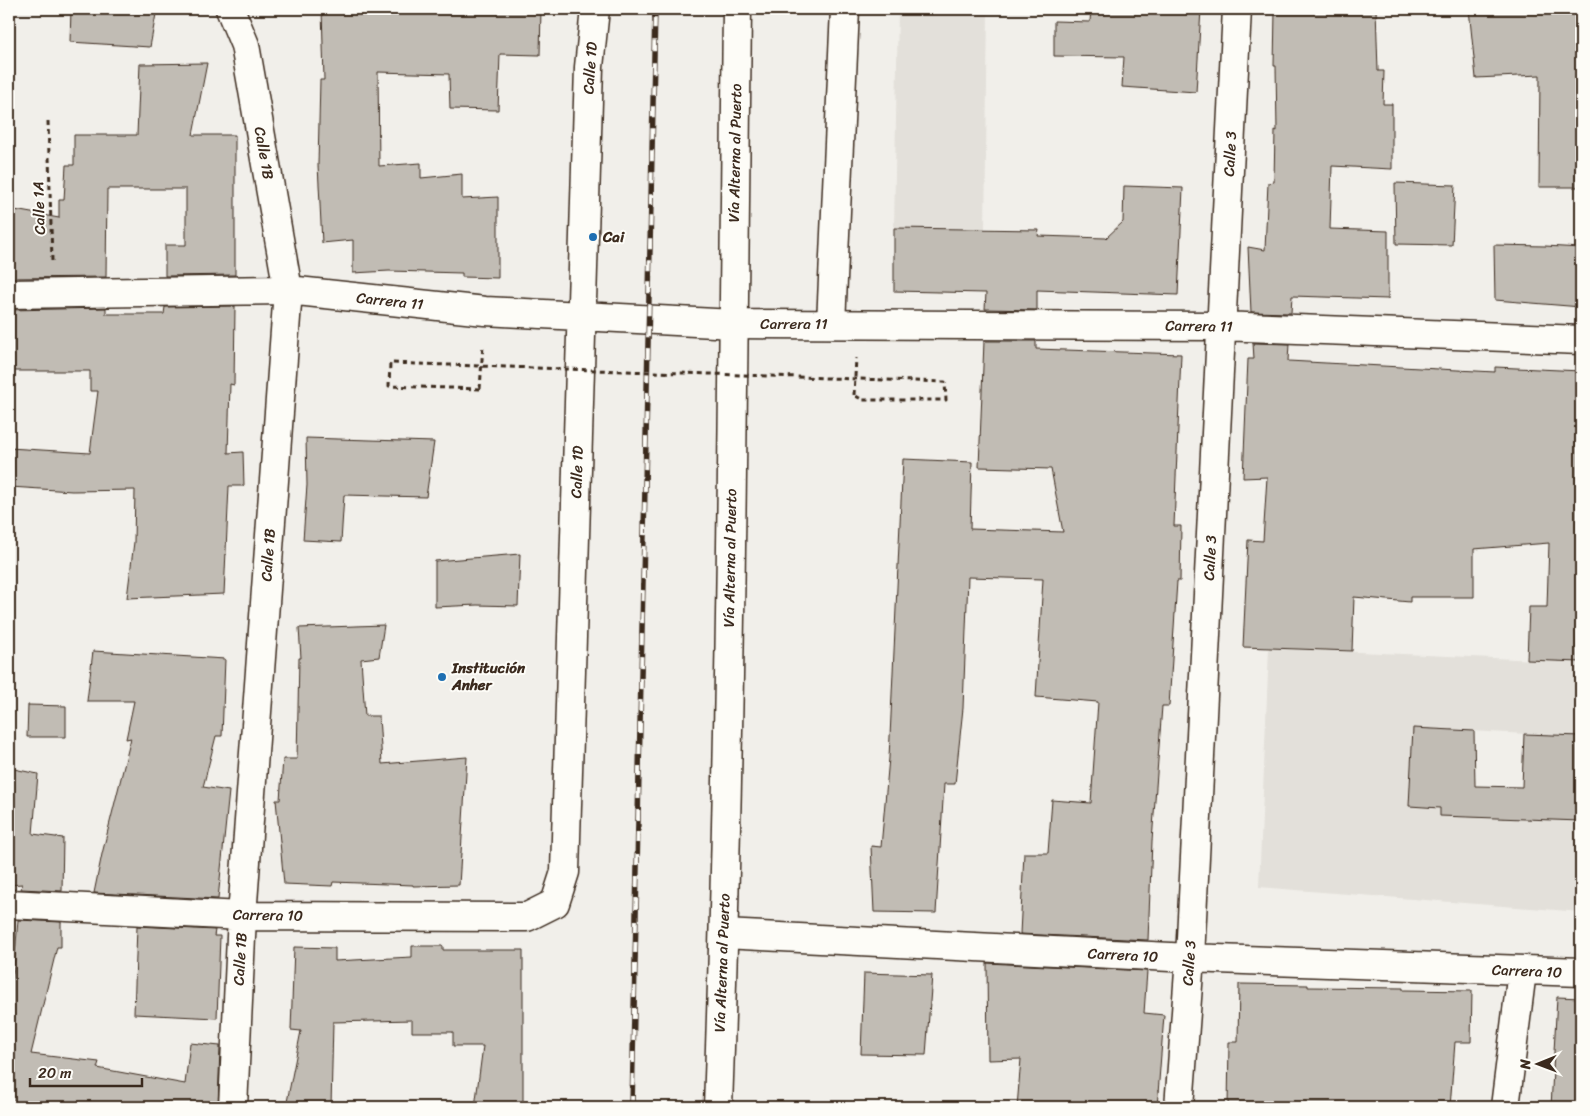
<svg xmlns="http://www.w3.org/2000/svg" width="1590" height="1116" font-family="Sriracha,sans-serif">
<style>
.built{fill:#e3e0da}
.building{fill:#c1bcb4;stroke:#3b2a1e}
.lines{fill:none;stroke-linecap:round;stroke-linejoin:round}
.minor-casing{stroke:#3b2a1e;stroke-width:31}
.major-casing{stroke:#3b2a1e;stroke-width:31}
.path{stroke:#3b2a1e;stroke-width:3;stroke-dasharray:5 4;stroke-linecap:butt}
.minor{stroke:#fdfcf7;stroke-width:28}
.major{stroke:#fdfcf7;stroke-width:28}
.rail-casing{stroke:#3b2a1e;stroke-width:5.5}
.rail{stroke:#fdfcf7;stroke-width:4;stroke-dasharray:11;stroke-linecap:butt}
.path-bridge{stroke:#3b2a1e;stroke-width:3;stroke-dasharray:5 4;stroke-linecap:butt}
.poi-dot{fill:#1f6fb2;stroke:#fdfcf7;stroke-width:2}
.labels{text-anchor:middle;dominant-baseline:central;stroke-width:4;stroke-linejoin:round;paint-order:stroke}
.street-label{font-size:15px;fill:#3b2a1e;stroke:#fdfcf7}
.poi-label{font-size:15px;font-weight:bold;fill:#3b2a1e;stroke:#fdfcf7;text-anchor:start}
</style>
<rect width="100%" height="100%" fill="#f1efea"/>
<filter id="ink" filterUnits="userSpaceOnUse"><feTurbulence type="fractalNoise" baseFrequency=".02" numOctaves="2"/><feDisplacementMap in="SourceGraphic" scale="10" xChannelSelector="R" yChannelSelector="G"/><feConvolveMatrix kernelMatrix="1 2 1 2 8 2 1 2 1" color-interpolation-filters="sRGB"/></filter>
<g filter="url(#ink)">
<!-- built -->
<path class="built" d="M 898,9 L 988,9 L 985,229 L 894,228 Z
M 1269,648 L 1581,662 L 1581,737 L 1414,728 L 1409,806 L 1581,816 L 1581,912 L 1259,887 Z"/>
<!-- building -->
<path class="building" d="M 71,9 L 156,14 L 150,47 L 70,42 Z
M 322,9 L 541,9 L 540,55 L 500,54 L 498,110 L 450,109 L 449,74 L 378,72 L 379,166 L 421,163 L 421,178 L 462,174 L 462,199 L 498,197 L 498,278 L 462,277 L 462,273 L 389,271 L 353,273 L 353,240 L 322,243 L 318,165 L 320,80 L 324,80 Z
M 1091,9 L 1201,9 L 1196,92 L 1122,87 L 1124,57 L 1054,56 L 1054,21 L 1090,22 Z
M 1303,9 L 1376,9 L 1378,71 L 1384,71 L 1383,104 L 1392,104 L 1392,169 L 1332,166 L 1330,229 L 1388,231 L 1388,299 L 1292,296 L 1291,313 L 1251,312 L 1248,247 L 1265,250 L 1268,183 L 1274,182 L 1275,130 L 1277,131 L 1276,66 L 1274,66 L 1275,11 L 1303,11 Z
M 1469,9 L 1581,9 L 1581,187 L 1539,187 L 1540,75 L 1476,78 Z
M 207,63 L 193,135 L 235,135 L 235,275 L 165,276 L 165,245 L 186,245 L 186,189 L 107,189 L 106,277 L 9,278 L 9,209 L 59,218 L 59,200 L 64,200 L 66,165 L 74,165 L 74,135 L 137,135 L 140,64 Z
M 1395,183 L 1455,185 L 1452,245 L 1396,244 Z
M 1124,186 L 1183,188 L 1178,295 L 1037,290 L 1037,310 L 985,309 L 986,293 L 894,291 L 894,228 L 1039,230 L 1038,236 L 1106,238 L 1123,222 Z
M 1494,245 L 1545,246 L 1581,248 L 1581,307 L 1495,300 Z
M 235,306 L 234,385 L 230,384 L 228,453 L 243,452 L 244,486 L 229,486 L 224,594 L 127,598 L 134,542 L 135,490 L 72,491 L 10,487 L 9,448 L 90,453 L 98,391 L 90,391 L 90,371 L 9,371 L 9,310 L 106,308 L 106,314 L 164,314 L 165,307 Z
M 984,341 L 1036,341 L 1036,349 L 1181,354 L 1174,526 L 1181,526 L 1180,581 L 1177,581 L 1169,706 L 1162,706 L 1152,841 L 1148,940 L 1020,934 L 1024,853 L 1048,853 L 1052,800 L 1091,803 L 1098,702 L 1036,697 L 1043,579 L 968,577 L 963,708 L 955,784 L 944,784 L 936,913 L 874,912 L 871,846 L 881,847 L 889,758 L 903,459 L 972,462 L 970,529 L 1063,532 L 1051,469 L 979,467 Z
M 1253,343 L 1289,344 L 1288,361 L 1495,372 L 1495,367 L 1581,371 L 1581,662 L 1527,660 L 1529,607 L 1547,607 L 1549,543 L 1474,549 L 1474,597 L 1410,597 L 1410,602 L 1354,597 L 1352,651 L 1243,647 L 1248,540 L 1263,541 L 1267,477 L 1243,478 L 1248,359 L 1254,359 Z
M 306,438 L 434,442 L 426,497 L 344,495 L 341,542 L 303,540 L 307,485 Z
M 520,554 L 518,606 L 477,605 L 435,607 L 435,561 Z
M 384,625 L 379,657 L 361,659 L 365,716 L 379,716 L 382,764 L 467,757 L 459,885 L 413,886 L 413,885 L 333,882 L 332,886 L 284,884 L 276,800 L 280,800 L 283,759 L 297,759 L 299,658 L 301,658 L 299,628 Z
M 93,651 L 225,659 L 222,736 L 216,736 L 203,787 L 229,791 L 218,899 L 94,893 L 102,854 L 131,738 L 126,739 L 134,701 L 87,701 Z
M 28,705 L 66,706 L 66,737 L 27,737 Z
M 1413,728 L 1474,731 L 1475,786 L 1522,787 L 1524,734 L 1581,736 L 1581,821 L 1440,816 L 1440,808 L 1409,806 Z
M 9,768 L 38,774 L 33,834 L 63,838 L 62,891 L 21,889 L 22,884 L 9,885 Z
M 18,920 L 61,922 L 61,947 L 57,947 L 31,1054 L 99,1062 L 97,1068 L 185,1084 L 190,1043 L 220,1046 L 218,1107 L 9,1107 L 9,997 L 14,967 Z
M 137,926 L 215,930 L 214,936 L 220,936 L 217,1018 L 134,1014 Z
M 412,946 L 443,946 L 443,950 L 523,950 L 523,1107 L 475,1107 L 483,1046 L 453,1046 L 453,1032 L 412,1032 L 412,1020 L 333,1022 L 331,1107 L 286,1107 L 301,1031 L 291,1030 L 294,947 L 335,948 L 335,961 L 412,957 Z
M 987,963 L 1147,971 L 1144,1013 L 1164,1015 L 1157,1107 L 1017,1107 L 1021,1059 L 988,1060 Z
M 864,973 L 932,975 L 926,1055 L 861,1054 Z
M 1239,984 L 1308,985 L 1308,987 L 1403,988 L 1403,990 L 1472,991 L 1471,1042 L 1455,1042 L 1450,1107 L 1228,1107 L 1229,1042 L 1238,1042 Z
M 1557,997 L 1581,998 L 1581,1107 L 1551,1107 Z"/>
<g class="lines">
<!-- minor casing -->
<g class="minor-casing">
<path id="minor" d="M 230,9 L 245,45 L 288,290 L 242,916 L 233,1107
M 9,294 L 288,290 L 485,311 L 734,324 L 1221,326 L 1581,340
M 831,324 L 845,9
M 9,904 L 242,916 L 527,917 L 555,903 L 565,872 L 589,67 L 595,9
M 724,934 L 1190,958 L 1581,972
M 1179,1107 L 1190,958 L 1237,9
M 1505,1107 L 1522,971"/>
</g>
<!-- major casing -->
<g class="major-casing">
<path id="major" d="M 718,1107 C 731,741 733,375 737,9"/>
</g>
<!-- path -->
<path class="path" d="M 48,121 L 52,261
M 480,389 L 483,345
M 854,395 L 856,358"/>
<!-- minor -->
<use href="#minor" class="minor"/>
<!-- major -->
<use href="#major" class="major"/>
<!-- rail casing -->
<g class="rail-casing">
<path id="rail" d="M 632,1107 L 655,9"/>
</g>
<!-- rail -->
<use href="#rail" class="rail"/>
<!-- path-bridge -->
<path class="path-bridge" d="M 480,389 L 389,386 L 390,363 L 945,382 L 946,400 L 863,400 L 854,395"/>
</g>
</g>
<!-- markers -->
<g class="poi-dot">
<circle cx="593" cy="237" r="5"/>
<circle cx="442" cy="677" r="5"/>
</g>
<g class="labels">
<!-- street labels -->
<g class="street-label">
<text transform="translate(590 68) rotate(-86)">Calle 1D</text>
<text transform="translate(264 153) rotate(80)">Calle 1B</text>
<text transform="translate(735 153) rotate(-89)">Vía Alterna al Puerto</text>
<text transform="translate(1230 154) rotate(-87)">Calle 3</text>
<text transform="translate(39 208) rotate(-92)">Calle 1A</text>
<text transform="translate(390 301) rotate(6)">Carrera 11</text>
<text x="794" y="324">Carrera 11</text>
<text transform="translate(1199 326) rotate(1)">Carrera 11</text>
<text transform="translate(577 472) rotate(-88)">Calle 1D</text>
<text transform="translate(268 555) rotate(-86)">Calle 1B</text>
<text transform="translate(730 558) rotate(-89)">Vía Alterna al Puerto</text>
<text transform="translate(1210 558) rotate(-87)">Calle 3</text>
<text transform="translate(268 915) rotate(1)">Carrera 10</text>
<text transform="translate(1123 955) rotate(3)">Carrera 10</text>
<text transform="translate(240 959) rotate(-87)">Calle 1B</text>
<text transform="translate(722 963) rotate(-88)">Vía Alterna al Puerto</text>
<text transform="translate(1189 963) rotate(-86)">Calle 3</text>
<text transform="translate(1527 971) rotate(2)">Carrera 10</text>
</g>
<!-- poi labels -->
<g class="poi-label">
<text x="603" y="237">Cai</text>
<text x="452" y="668">Institución<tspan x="452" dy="17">Anher</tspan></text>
</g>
</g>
<!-- margin -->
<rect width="1590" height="1116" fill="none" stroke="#fdfcf7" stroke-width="30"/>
<rect x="15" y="15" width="1560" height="1086" fill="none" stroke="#3b2a1e" stroke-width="2" filter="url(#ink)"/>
<!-- north arrow -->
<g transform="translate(1538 1064) rotate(269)" stroke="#fdfcf7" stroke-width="4" paint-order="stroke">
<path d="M0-4L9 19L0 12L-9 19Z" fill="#3b2a1e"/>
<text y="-8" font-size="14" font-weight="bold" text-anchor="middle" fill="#3b2a1e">N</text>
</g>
<!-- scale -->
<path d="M30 1078v8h112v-8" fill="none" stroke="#3b2a1e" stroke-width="2.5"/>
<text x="38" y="1078" font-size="15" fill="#3b2a1e" stroke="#fdfcf7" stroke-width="4" paint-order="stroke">20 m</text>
</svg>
